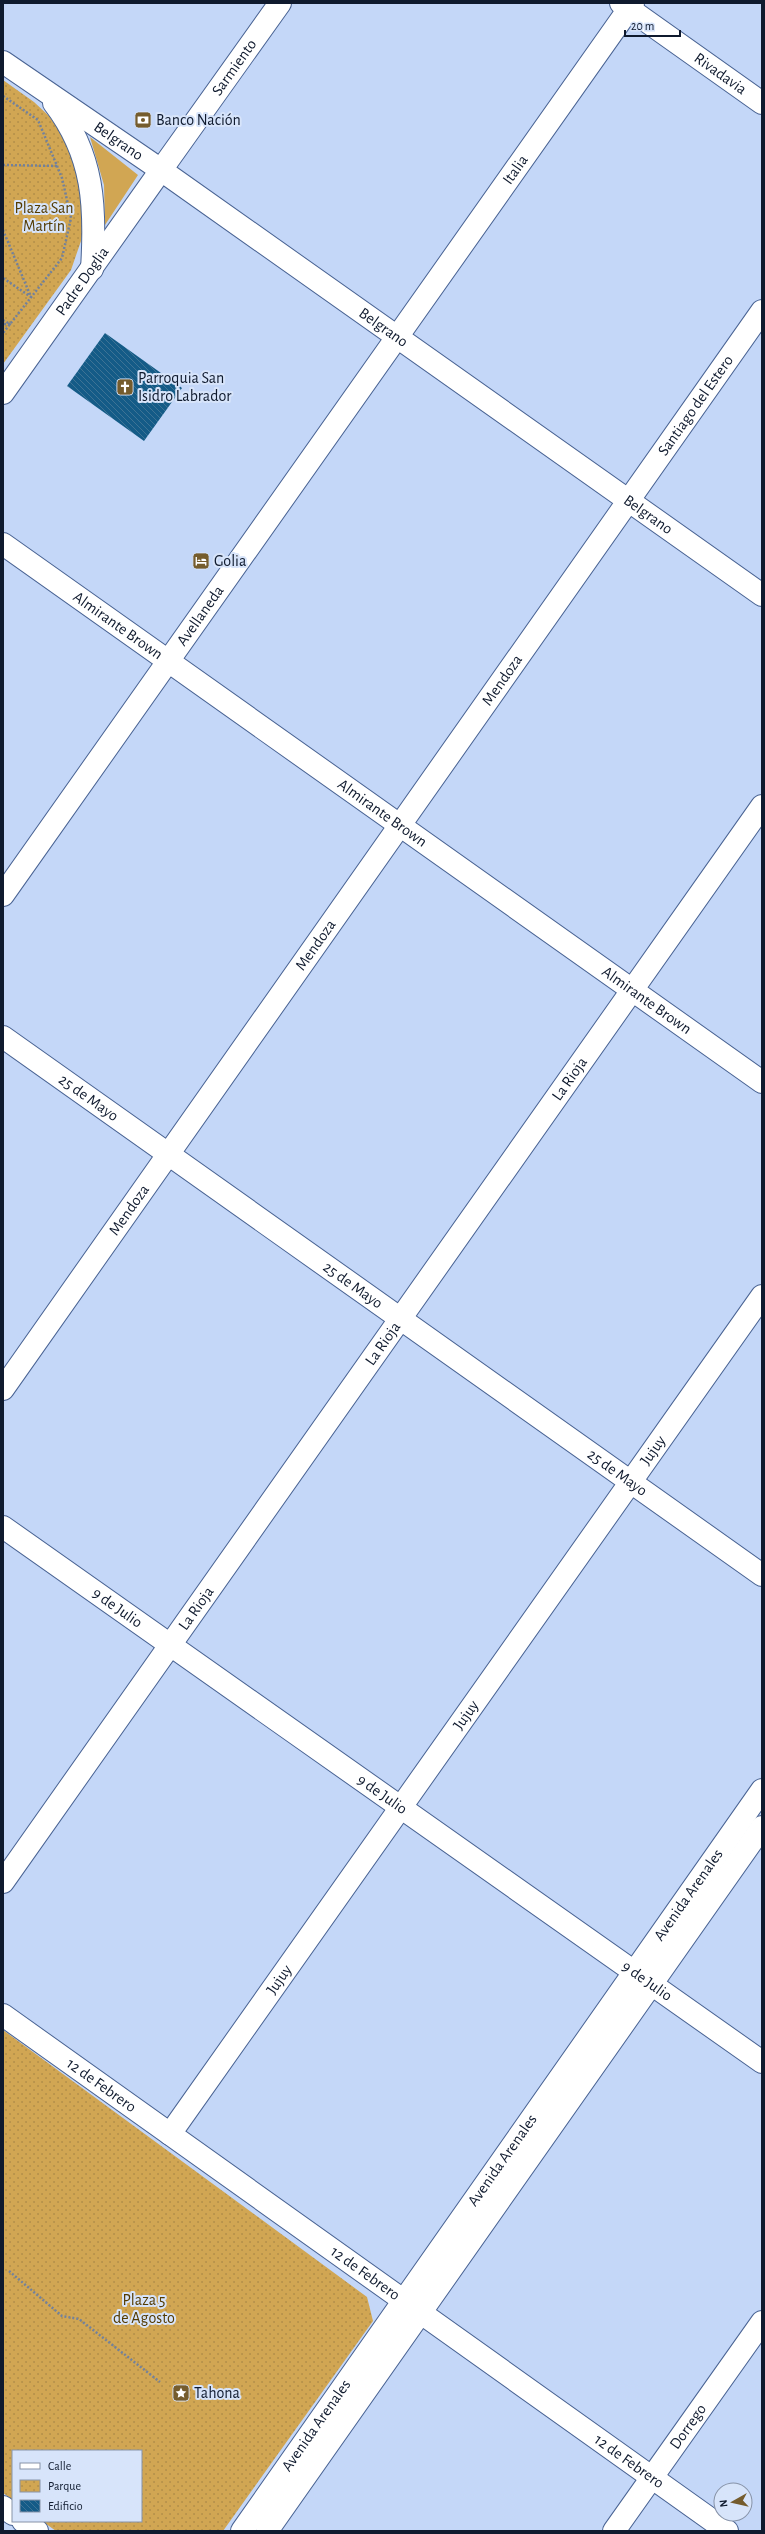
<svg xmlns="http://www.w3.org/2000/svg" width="765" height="2534" font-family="'Alegreya Sans',sans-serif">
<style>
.grass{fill:#d1a653}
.park{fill:url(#park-dots)}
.building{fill:url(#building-back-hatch)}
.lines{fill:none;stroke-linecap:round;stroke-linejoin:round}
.minor-casing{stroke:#496393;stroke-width:24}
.tertiary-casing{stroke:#496393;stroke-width:24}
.secondary-casing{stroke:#496393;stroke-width:24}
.path{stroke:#72819c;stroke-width:2.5;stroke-dasharray:2 2;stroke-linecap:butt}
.minor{stroke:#fff;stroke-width:22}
.tertiary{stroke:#fff;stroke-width:22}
.secondary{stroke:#fff;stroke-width:22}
.labels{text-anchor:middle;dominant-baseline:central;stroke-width:4;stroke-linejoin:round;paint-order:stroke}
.street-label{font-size:16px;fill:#0f1a2e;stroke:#d7e4fa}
.poi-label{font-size:16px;fill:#0f1a2e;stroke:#d7e4fa;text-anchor:start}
.park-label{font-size:16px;fill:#533a00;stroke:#d7e4fa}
</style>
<defs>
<pattern id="park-dots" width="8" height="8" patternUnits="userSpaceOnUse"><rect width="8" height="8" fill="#d1a653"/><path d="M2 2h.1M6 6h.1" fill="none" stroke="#b28e49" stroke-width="1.8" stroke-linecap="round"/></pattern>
<pattern id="building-back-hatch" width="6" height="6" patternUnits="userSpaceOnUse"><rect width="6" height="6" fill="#145b87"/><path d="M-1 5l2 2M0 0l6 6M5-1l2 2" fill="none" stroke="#3d7395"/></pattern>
</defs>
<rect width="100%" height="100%" fill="#c4d7f8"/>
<!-- grass -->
<path class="grass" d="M 90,137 L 138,175 L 105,225 L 104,185 Z"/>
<!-- park -->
<path class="park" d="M 3,80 L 34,102 L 49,116 L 63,136 L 75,161 L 86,215 L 81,241 L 71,270 L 3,364 Z
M 3,2030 L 367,2297 L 373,2321 L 223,2531 L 56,2531 L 42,2521 L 141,2521 L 141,2451 L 13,2451 L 13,2500 L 3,2493 Z"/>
<!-- building -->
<path class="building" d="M 105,333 L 182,388 L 144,441 L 67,386 Z"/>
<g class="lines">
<!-- minor casing -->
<g class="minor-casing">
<g id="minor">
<path id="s1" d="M 621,3 L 762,103"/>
<path id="s2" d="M 161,170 L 280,3"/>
<path id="s3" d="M 3,895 L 633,3"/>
<path id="s4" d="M 3,1037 L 762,1575"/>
<path id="s5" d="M 3,1389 L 762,311"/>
<path id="s6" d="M 3,1527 L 762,2062"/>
<path id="s7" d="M 3,1882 L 762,806"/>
<path id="s8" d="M 3,2015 L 727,2531"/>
<path id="s9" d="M 170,2134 L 762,1296"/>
<path id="s10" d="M 614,2531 L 762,2322"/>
</g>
</g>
<!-- tertiary casing -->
<g class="tertiary-casing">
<g id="tertiary">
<path id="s11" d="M 3,62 L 161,170 L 762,595"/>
<path d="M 54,103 C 94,155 96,207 92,269"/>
<path id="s12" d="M 3,393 L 161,170"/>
<path id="s13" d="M 3,544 L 762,1082"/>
<path d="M 3,2507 L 13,2514"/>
<path d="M 23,2521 L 37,2531"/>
</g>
</g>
<!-- secondary casing -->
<g class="secondary-casing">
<g id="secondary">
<path id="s14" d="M 242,2531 L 762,1790"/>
<path d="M 267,2531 L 762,1827"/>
</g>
</g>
<!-- path -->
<path class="path" d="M 3,96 L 38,120 L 62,178 L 71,218 L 62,258 L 3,333
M 3,165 L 58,166
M 3,230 L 31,297 L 3,278
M 3,320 L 10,324 L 3,324
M 9,2271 L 62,2316 L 79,2319 L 160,2382"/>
<!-- minor -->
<use href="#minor" class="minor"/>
<!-- tertiary -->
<use href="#tertiary" class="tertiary"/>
<!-- secondary -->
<use href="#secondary" class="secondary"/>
</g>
<!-- icons -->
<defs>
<g id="bank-square" transform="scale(0.9)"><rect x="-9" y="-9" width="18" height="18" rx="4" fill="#755c2d" stroke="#d7e4fa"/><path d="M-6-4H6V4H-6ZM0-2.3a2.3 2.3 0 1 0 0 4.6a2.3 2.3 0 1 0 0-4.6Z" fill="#fff"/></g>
<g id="church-square" transform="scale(0.9)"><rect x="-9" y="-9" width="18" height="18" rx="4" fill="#755c2d" stroke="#d7e4fa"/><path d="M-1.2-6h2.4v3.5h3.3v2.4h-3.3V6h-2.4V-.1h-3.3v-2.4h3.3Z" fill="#fff"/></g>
<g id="hotel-square" transform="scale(0.9)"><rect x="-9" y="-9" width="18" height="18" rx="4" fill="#755c2d" stroke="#d7e4fa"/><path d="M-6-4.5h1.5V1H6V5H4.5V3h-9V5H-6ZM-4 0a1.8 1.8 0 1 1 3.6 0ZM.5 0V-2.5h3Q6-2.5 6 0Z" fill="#fff"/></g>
<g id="sight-square" transform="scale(0.9)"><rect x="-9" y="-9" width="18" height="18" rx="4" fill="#755c2d" stroke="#d7e4fa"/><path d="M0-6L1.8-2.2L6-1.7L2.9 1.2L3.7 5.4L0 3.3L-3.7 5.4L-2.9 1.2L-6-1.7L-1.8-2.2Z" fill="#fff"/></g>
</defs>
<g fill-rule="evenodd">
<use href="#bank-square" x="143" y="120"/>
<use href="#church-square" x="125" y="387"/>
<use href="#hotel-square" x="201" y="561"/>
<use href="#sight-square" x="181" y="2393"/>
</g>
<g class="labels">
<!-- street labels -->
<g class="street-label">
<text stroke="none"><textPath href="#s2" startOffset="126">Sarmiento</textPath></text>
<text stroke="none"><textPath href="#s1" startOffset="122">Rivadavia</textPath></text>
<text stroke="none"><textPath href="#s11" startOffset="140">Belgrano</textPath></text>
<text stroke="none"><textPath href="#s3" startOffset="888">Italia</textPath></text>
<text stroke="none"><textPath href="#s12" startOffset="137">Padre Doglia</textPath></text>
<text stroke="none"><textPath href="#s11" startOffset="464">Belgrano</textPath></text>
<text stroke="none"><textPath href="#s5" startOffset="1203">Santiago del Estero</textPath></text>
<text stroke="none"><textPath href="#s11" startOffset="788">Belgrano</textPath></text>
<text stroke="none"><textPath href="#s3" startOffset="342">Avellaneda</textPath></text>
<text stroke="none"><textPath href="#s13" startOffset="141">Almirante Brown</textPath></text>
<text stroke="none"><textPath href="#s5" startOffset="867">Mendoza</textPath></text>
<text stroke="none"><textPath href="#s13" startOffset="465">Almirante Brown</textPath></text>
<text stroke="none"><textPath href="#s5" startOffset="543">Mendoza</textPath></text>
<text stroke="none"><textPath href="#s13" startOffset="789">Almirante Brown</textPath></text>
<text stroke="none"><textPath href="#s7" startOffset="983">La Rioja</textPath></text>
<text stroke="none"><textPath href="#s4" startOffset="105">25 de Mayo</textPath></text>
<text stroke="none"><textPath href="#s5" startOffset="219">Mendoza</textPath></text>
<text stroke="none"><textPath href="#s4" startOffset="429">25 de Mayo</textPath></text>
<text stroke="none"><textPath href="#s7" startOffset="659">La Rioja</textPath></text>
<text stroke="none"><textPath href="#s9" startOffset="837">Jujuy</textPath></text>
<text stroke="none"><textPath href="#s4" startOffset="753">25 de Mayo</textPath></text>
<text stroke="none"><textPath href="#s6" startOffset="140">9 de Julio</textPath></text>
<text stroke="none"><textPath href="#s7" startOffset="335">La Rioja</textPath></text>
<text stroke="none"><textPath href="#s9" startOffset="513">Jujuy</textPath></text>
<text stroke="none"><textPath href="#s6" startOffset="464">9 de Julio</textPath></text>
<text stroke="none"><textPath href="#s14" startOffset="777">Avenida Arenales</textPath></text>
<text stroke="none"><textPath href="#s9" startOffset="189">Jujuy</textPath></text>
<text stroke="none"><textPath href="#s6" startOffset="788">9 de Julio</textPath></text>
<text stroke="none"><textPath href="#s8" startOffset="121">12 de Febrero</textPath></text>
<text stroke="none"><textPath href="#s14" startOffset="453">Avenida Arenales</textPath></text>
<text stroke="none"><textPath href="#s8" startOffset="445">12 de Febrero</textPath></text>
<text stroke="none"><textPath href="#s14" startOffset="129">Avenida Arenales</textPath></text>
<text stroke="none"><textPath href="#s10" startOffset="128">Dorrego</textPath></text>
<text stroke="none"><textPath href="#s8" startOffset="769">12 de Febrero</textPath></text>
</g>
<!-- poi labels -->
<g class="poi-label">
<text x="156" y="120">Banco Nación</text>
<text x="138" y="378">Parroquia San<tspan x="138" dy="18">Isidro Labrador</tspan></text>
<text x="214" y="561">Golia</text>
<text x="194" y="2393">Tahona</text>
</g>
<!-- park labels -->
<g class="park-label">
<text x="44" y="208">Plaza San<tspan x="44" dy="18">Martín</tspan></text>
<text x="144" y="2300">Plaza 5<tspan x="144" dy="18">de Agosto</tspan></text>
</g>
</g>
<!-- border -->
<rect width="765" height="2534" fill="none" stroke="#0f1a2e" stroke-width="8"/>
<!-- legend -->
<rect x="12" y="2450" width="130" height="72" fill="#d7e4fa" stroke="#8793a8"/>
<rect x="20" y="2463" width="20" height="6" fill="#ffffff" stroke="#8793a8"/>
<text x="48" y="2470" font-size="12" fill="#0f1a2e">Calle</text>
<rect x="20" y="2480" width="20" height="12" fill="url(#park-dots)" stroke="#8793a8"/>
<text x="48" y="2490" font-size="12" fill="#0f1a2e">Parque</text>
<rect x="20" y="2500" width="20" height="12" fill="url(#building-back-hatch)" stroke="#8793a8"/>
<text x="48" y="2510" font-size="12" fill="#0f1a2e">Edificio</text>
<!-- north arrow -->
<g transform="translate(733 2502) rotate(262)"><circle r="19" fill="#d7e4fa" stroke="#8793a8"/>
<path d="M0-3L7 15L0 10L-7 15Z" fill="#755c2d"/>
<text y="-6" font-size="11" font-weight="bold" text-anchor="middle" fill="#0f1a2e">N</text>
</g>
<!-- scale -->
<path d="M625 30v6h55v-6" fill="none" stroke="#0f1a2e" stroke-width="2"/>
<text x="631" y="30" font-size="12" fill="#0f1a2e" stroke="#d7e4fa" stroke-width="3" paint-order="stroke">20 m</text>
</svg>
